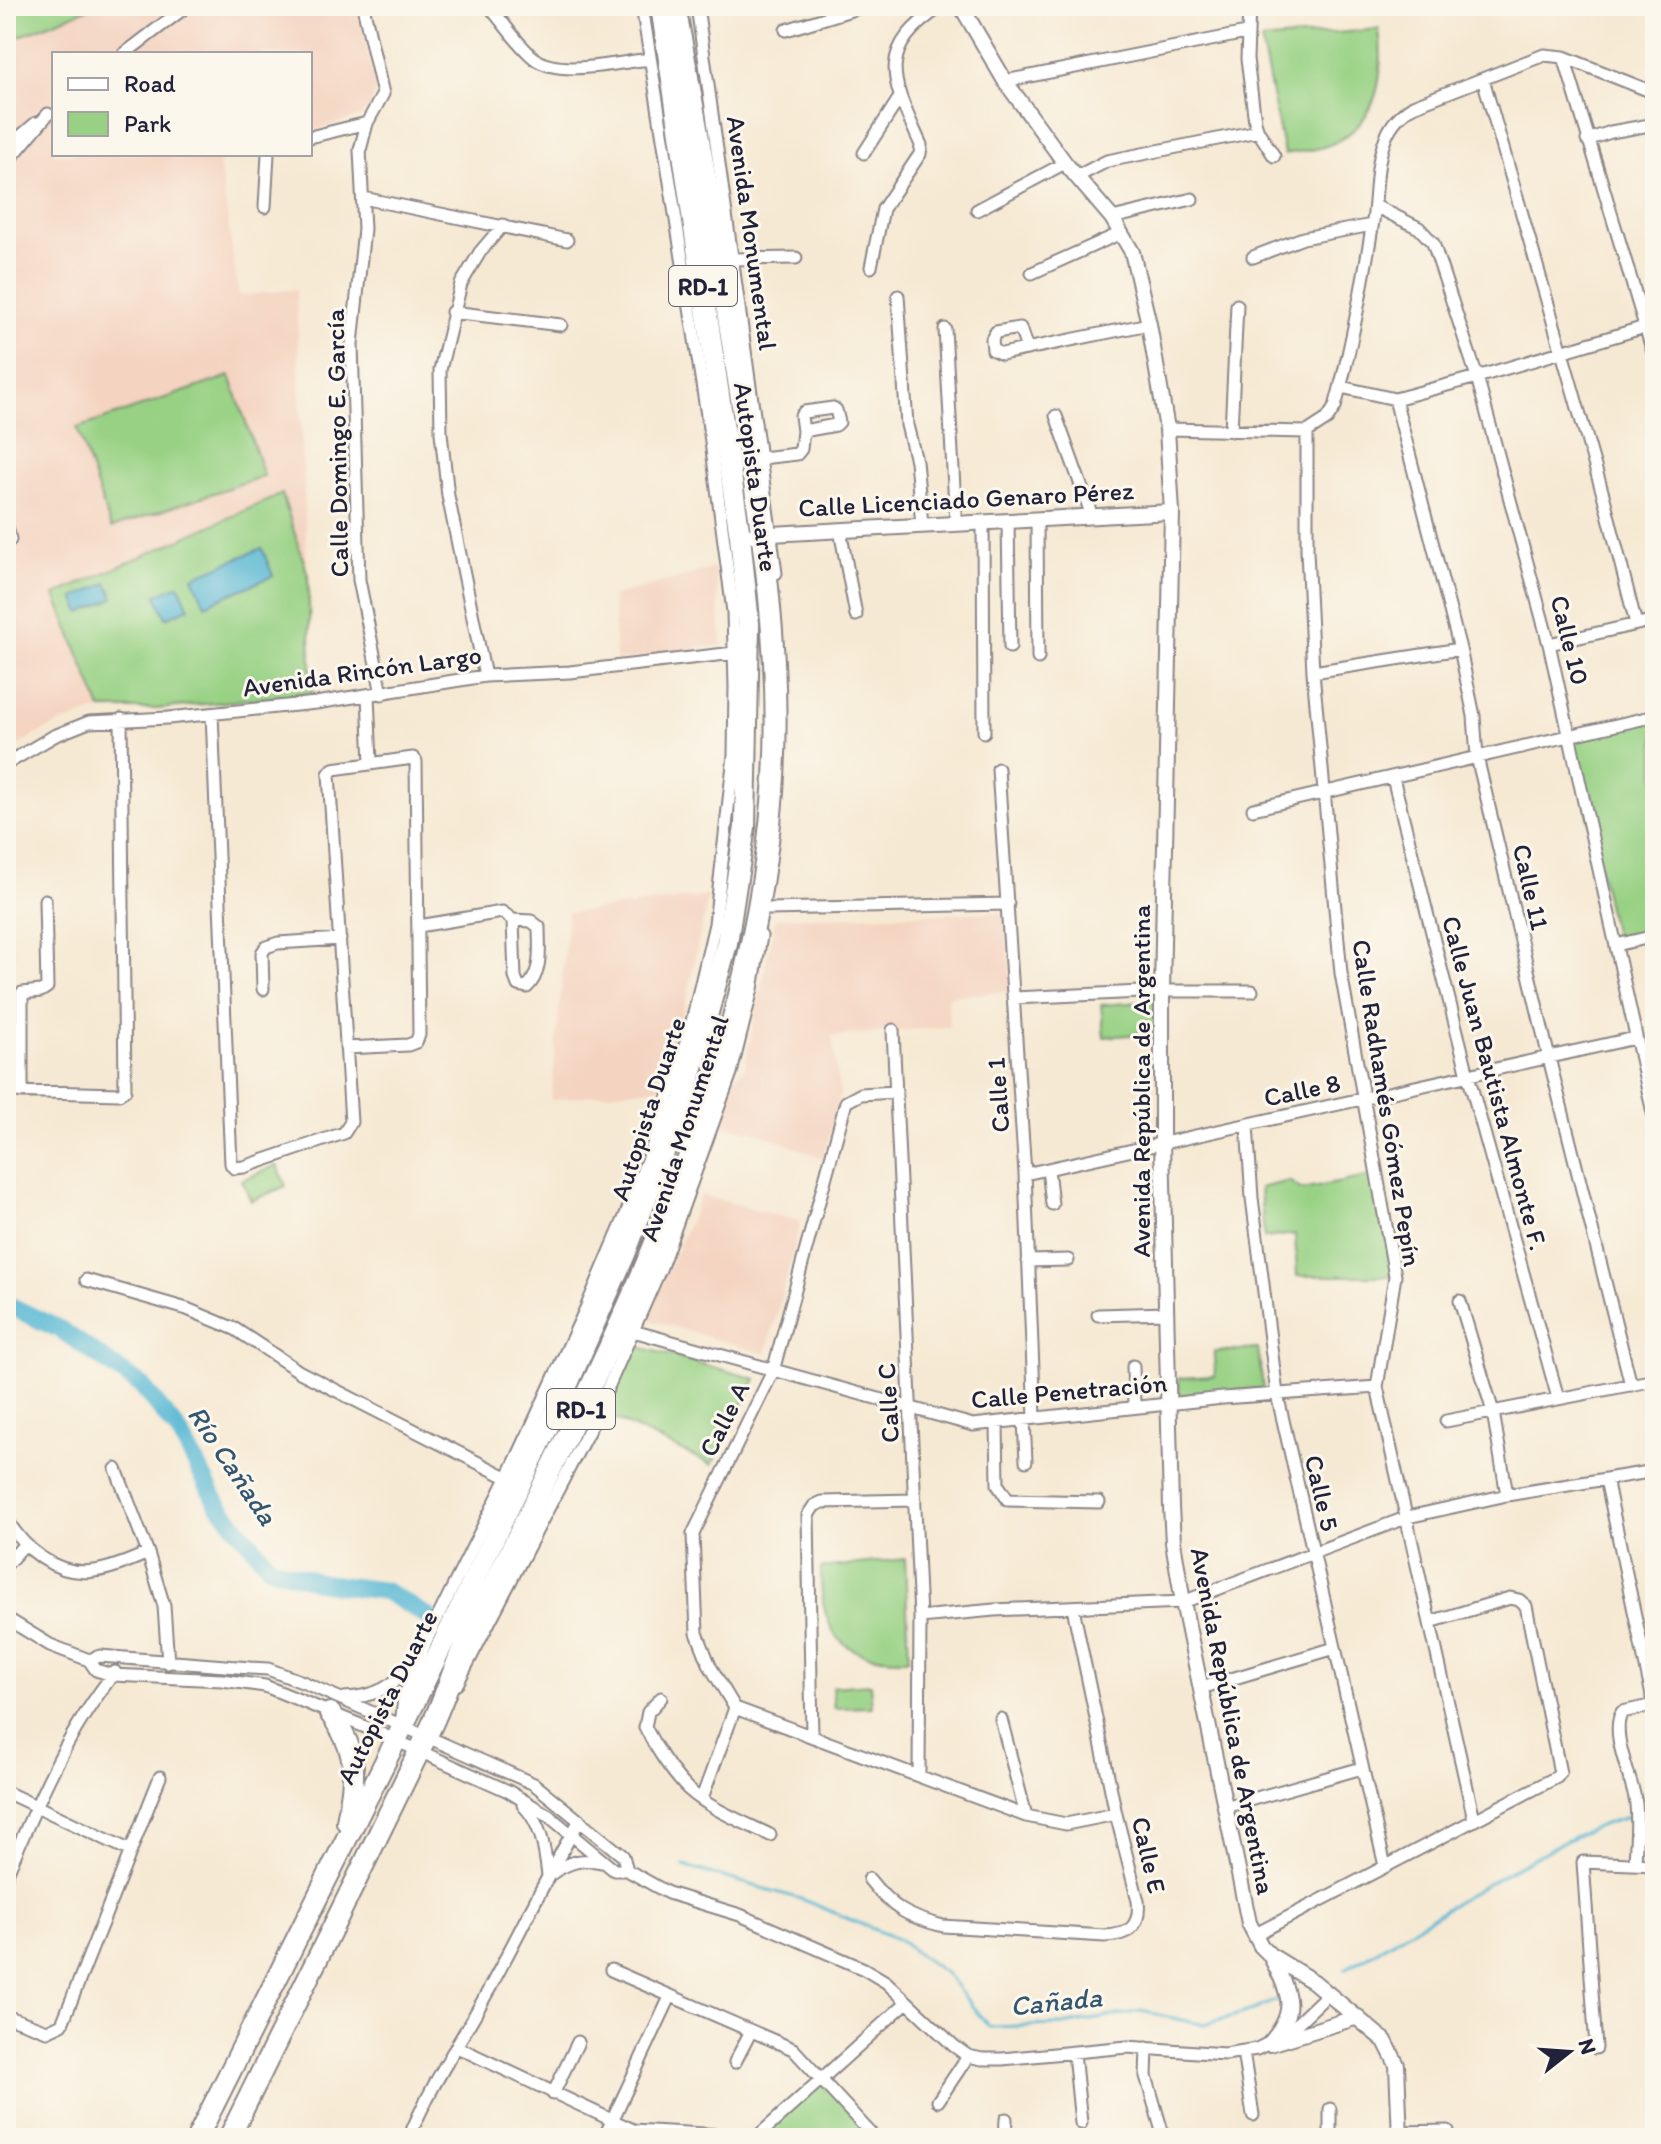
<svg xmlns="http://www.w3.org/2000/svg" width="1661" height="2144" font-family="Itim,sans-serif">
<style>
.built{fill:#f4d3c0}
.green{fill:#98d184;stroke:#5d7a60;stroke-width:2}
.water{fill:#56b7d4;stroke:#3c6c88;stroke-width:2}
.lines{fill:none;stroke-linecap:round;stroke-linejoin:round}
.stream{stroke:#56b7d4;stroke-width:3}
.river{stroke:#56b7d4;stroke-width:18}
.street-casing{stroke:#8c8687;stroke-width:15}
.secondary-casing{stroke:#8c8687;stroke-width:18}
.highway-casing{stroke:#8c8687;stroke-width:24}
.street{stroke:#fff;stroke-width:11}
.secondary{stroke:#fff;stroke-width:14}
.highway{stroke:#fff;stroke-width:20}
.labels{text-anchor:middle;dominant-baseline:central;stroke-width:6;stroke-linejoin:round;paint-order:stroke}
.shield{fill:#fbf7ec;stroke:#636270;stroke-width:2}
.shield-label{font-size:24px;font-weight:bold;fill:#22223b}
.street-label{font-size:26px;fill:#22223b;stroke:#fbf7ec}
.water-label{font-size:28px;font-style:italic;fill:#345671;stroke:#fbf7ec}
</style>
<rect width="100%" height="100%" fill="#fbf7ec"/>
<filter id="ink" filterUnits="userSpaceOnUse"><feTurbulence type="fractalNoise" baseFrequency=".0125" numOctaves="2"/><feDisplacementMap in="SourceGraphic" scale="16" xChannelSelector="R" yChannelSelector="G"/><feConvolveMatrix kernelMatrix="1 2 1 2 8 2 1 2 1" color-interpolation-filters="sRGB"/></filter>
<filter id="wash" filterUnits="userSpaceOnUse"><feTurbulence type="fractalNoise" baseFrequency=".006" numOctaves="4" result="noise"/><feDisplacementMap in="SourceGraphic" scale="32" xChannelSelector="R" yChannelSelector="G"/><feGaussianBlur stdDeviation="1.8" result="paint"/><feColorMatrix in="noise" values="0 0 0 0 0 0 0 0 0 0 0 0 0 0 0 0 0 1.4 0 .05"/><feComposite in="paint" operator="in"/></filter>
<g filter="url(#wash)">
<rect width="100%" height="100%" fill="#f6e9d3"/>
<!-- built -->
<path class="built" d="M 6,6 L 357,6 L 376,90 L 370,106 L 361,116 L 310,132 L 310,54 L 54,54 L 54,154 L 236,154 L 219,161 L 239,296 L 296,289 L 312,693 L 157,709 L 101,709 L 53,726 L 6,751 Z
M 715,568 L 722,645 L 616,661 L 613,596 Z
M 708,896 L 688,993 L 661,1087 L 551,1100 L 568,913 Z
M 1003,912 L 1013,991 L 948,996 L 949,1027 L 832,1036 L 840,1095 L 823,1158 L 756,1132 L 725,1126 L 734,1080 L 745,1066 L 775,918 Z
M 701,1195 L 801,1222 L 766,1354 L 647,1319 Z"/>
<!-- green -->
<path class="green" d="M 6,6 L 94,6 L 18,37 L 6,34 Z
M 1379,29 C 1384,72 1381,116 1339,140 C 1324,150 1301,151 1284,154 L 1261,40 Z
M 230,376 L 264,476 L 111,528 L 77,428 Z
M 282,494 L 308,575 L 312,693 L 157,709 L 101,709 L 55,595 Z
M 1655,716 L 1655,936 L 1616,945 L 1571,735 Z
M 1156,1001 L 1158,1033 L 1104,1037 L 1101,1005 Z
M 277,1165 L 286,1186 L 251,1201 L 242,1180 Z
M 1377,1175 L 1395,1276 L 1297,1276 L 1295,1234 L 1264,1238 L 1260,1188 L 1289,1181 L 1302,1190 Z
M 636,1346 L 756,1379 L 712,1465 L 602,1413 Z
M 1258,1349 L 1263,1388 L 1179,1397 L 1179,1378 L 1215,1376 L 1214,1352 Z
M 905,1559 L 909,1659 C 841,1661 820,1634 821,1568 Z
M 870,1684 L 872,1707 L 834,1708 L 832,1687 Z
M 822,2077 L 876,2138 L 759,2138 Z"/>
<!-- water -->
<path class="water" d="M 262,548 L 273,576 L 205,605 L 193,577 Z
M 107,583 L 114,598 L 81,613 L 74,598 Z
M 179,585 L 189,608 L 166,618 L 156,595 Z"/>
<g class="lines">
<!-- stream -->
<path class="stream" d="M 1639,1815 L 1655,1811
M 684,1866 L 801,1899 L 897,1939 L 946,1974 L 989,2027 L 1063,2025 L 1141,2011 L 1204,2025 L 1256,2009 L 1283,1997
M 1345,1969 C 1412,1932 1474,1888 1541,1854 C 1573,1837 1597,1824 1632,1816"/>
<!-- river -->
<path class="river" d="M 6,1304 L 61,1330 L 142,1386 L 179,1432 L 217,1503 L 270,1567 L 323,1583 L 385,1591 L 430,1618"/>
</g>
</g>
<g filter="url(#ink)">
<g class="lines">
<!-- street casing -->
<g class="street-casing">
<path id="street" d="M 363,6 L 383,94 L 367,123 L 360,150 L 364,229 L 352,344 L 359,580 L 382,694
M 489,6 C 504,23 517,44 534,58 C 558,78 620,62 650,59
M 697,6 L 776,573
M 1249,6 L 1247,59 L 1255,122 L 1258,131 L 1274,156
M 786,30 L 864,6
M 124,54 L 187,6
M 1564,57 L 1655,359
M 1483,79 L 1604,498 L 1636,624
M 1005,81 L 1246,33
M 1655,83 L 1653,92 L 1655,103
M 310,137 L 367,123
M 1587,140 L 1611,132 L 1655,124
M 6,149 L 36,123
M 864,153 L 900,97
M 6,164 L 48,114
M 1076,177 L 1107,161 L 1258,131
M 363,198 L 567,240
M 1375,206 L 1419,228 L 1433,243 L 1477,377 L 1549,644 L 1655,1122
M 265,207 L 268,154
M 977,210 L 1065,163
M 1112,218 L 1192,199
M 1253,257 L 1303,238 L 1372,225
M 733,259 L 796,258
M 871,267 L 883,209 L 920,154 L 921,145 C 893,82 873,51 942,6
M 1032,273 L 1121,233
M 898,296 L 907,425 L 916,461 L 922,525
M 452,312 L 561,325
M 945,329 L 956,523
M 1027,349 L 1020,328 L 996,332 L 992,339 L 993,350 L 1002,354 L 1149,324
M 1341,387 L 1395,399 L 1477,377 L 1655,324
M 1395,399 L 1460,649 L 1474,716 L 1477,757 L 1549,1058 L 1631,1385
M 1056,416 L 1092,516
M 1167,429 L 1307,432 L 1327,419 L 1335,407 C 1352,346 1363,284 1373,221 C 1377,193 1375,164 1386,137 C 1392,122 1401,114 1413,106 L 1544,55 L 1564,57 L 1655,93
M 1231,431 L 1237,305
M 1307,432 L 1307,551 L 1313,672 L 1341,973 L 1395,1276 L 1377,1387 L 1474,1819
M 761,458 L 797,454 L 801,449 L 803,431 L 836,425 L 839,422 L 836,410 L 833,408 L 804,412 L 801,416 L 803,431
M 1037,519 L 1038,658
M 6,521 L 10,540
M 1008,521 L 1010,647
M 983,522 L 984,732
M 840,530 L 856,615
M 1549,644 L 1655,620
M 1313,672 L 1460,649
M 485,676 L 448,496 L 441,433 L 440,370 L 461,284 L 480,252 L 503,225
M 368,696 L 371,763
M 212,714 L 231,1164 L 234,1168 L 244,1167 L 344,1133 L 351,1122 L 329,774 L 333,769 L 413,758 L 416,761 L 419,1035 L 416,1042 L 408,1045 L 346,1048
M 6,764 L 54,736 L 89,722 L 168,718 L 316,703 L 485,676 L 570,672 L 734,653
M 998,769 L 1025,1174 L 1035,1418
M 1393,778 L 1468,1075 L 1558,1398
M 1253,809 L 1655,716
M 767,909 L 1008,904
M 419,926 L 502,912 L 513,920 L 531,921 L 539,927 C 539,947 543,972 527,987 L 518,985 L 515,977 L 513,920
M 1616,945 L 1655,936
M 263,989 L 262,953 L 266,947 L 278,943 L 340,939
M 1014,998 L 1162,991 L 1252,991
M 893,1030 L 920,1617 L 919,1774
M 6,1091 L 119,1094 L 125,1090 L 121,719
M 22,1092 L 22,993 L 41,991 L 47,987 L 45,900
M 1247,1125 L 1252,1198 L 1277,1394 L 1385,1866
M 1048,1169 L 1052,1204
M 1025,1174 L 1635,1038
M 1028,1261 L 1068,1260
M 86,1280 L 187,1309 L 235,1329 L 300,1372 L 508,1478
M 1460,1301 L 1493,1412 L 1507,1495
M 1098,1315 L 1167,1313
M 633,1331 L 973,1425 L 1223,1398 L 1377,1387
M 1133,1366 L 1134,1407
M 1024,1420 L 1026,1461
M 1446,1421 L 1655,1380
M 997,1423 L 998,1485 L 1008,1500 L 1099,1502
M 116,1469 L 148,1553 L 164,1606 L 168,1663
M 1606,1479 L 1654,1705
M 6,1518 C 23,1548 56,1577 94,1571 C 112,1569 131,1560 148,1553
M 6,1565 L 24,1545
M 920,1617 L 994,1610 L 1183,1602 L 1408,1517 L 1507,1495 L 1655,1471
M 6,1618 L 50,1645 L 89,1660 L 96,1670 L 112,1675 L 222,1680 L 265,1686 L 375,1731 L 508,1791 L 549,1816 L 614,1870 L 627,1870 L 668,1893 L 740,1915 L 864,1969 L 886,1982 L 954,2046 L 968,2056 L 982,2059 L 1002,2059 L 1127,2047 L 1225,2054 L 1257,2049 L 1285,2035 L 1327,1995
M 89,1660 L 100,1656 L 250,1668 L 268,1669 L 305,1683 L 534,1784 L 623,1856 L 627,1870
M 457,1684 L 591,1426 L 661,1267 L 731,1073 L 752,989 L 761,936
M 1201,1688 L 1335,1648
M 344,1698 C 374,1697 396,1687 413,1661
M 661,1698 L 648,1712 L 645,1727 C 655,1747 672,1773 688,1789 C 710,1809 743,1822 770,1835
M 735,1708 L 1026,1816 L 1066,1824 L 1116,1814
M 402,1717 L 404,1697 L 426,1641 L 518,1456 L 587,1306 L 625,1217 L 656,1137 L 690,1030 L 715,924 L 734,755 L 735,686 L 733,612 L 710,434 L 642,6
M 1001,1719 L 1026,1816
M 812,1736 L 808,1515 L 814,1506 L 822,1502 L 915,1500
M 6,1792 L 131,1851
M 702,1798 L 735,1708 L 710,1666 L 697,1633 L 693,1534 L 773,1371 L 846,1102 L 861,1094 L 895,1092
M 523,1805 C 542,1824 545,1851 548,1876 C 565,1864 580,1857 601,1862
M 1225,1807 L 1362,1768
M 1635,1862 C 1636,1842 1638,1824 1636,1804 C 1633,1779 1609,1734 1622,1712 L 1655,1705
M 6,1876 C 36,1805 66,1733 115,1672
M 869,1879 C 892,1908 907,1917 943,1926 L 1105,1936 C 1129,1935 1141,1926 1138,1901 L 1116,1814 L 1073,1608
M 1254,1935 L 1557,1777 L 1560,1773 L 1526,1606 L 1519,1600 L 1510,1598 L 1430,1622
M 611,1970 L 793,2049 L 875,2138
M 6,2016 L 47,2031 L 62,2024 L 160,1777
M 457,2047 L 633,2130 L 757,2137 L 907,2002
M 1147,2048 L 1146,2076 L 1164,2138
M 1596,2048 L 1583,1862 L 1655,1865
M 1243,2052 L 1253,2115
M 1074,2053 L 1081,2123
M 735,2062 L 751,2031
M 553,2094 L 578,2042
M 938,2101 L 968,2056
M 1330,2109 L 1330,2138
M 1400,2132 L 1448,2131
M 409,2138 C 429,2087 461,2041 487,1993 C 519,1935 546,1876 580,1820
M 604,2138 L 670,1997
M 1005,2138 L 1006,2119"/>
</g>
<!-- secondary casing -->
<g class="secondary-casing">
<path id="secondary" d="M 961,6 L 1005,81 L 1065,163 L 1112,218 L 1132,252 L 1149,324 L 1167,429 L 1172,512 L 1162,991 L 1162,1142 L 1171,1507 L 1173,1542 L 1183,1602 L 1249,1923 L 1261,1946 L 1270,1955 L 1314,1982 L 1385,2041 L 1397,2065 L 1400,2138
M 753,535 L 1172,512
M 1269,2044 C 1300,2010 1289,1993 1270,1955
M 1270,2044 L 1358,2017"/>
</g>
<!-- highway casing -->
<g class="highway-casing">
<path id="highway" d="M 330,1713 C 360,1754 355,1774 347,1822
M 197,2138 L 403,1726 L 559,1404 L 625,1254 L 684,1100 L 727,943 L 745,827 L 749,624 L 740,536 L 661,6
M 229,2138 C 296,2002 363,1867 429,1731 C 444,1701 453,1668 468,1637 C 600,1367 750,1097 773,791 C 784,651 759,512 737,374 C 718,251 698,128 675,6"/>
</g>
<!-- street -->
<use href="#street" class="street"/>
<!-- secondary -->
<use href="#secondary" class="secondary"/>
<!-- highway -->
<use href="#highway" class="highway"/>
</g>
</g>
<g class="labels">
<!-- shield labels -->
<g class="shield">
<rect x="669" y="266" width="68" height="40" rx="6"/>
<rect x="547" y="1389" width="68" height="40" rx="6"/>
</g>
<g class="shield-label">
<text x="703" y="286">RD-1</text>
<text x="581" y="1409">RD-1</text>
</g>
<!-- street labels -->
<g class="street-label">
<text transform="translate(752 233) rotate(82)">Avenida Monumental</text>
<text transform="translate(337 443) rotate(-91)">Calle Domingo E. García</text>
<text transform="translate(756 477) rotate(82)">Autopista Duarte</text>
<text transform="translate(966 499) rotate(-3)">Calle Licenciado Genaro Pérez</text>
<text transform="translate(1570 640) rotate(76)">Calle 10</text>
<text transform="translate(362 671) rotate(-8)">Avenida Rincón Largo</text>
<text transform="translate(1531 887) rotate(77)">Calle 11</text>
<text transform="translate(1141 1081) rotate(-90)">Avenida República de Argentina</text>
<text transform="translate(1495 1083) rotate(75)">Calle Juan Bautista Almonte F.</text>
<text transform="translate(1302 1090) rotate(-12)">Calle 8</text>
<text transform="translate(998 1095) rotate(-94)">Calle 1</text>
<text transform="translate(1387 1103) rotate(81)">Calle Radhamés Gómez Pepín</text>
<text transform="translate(648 1109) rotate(-72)">Autopista Duarte</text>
<text transform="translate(684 1128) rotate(-72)">Avenida Monumental</text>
<text transform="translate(1069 1391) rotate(-5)">Calle Penetración</text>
<text transform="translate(888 1403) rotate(-93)">Calle C</text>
<text transform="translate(724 1419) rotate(-63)">Calle A</text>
<text transform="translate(1322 1493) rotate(77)">Calle 5</text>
<text transform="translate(387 1697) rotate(-63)">Autopista Duarte</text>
<text transform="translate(1233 1721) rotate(79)">Avenida República de Argentina</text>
<text transform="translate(1149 1855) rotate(77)">Calle E</text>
</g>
<!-- water labels -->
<g class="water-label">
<text transform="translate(233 1465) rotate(56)">Río Cañada</text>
<text transform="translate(1056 2001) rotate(-6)">Cañada</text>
</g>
</g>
<!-- margin -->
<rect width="1661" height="2144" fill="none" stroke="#fbf7ec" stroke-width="32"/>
<!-- legend -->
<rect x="52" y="52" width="260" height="104" fill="#fbf7ec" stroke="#a4a2a5" stroke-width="2"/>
<rect x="68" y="78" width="40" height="12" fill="#ffffff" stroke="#a4a2a5" stroke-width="2"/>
<text x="124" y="92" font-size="24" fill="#22223b">Road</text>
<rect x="68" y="112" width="40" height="24" fill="#98d184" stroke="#a4a2a5" stroke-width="2"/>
<text x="124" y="132" font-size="24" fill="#22223b">Park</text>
<!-- north arrow -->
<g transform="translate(1569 2052) rotate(73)" stroke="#fbf7ec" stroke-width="6" paint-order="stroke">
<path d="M0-6L14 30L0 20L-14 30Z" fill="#22223b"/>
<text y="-12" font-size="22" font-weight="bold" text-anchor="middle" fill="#22223b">N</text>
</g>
</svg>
